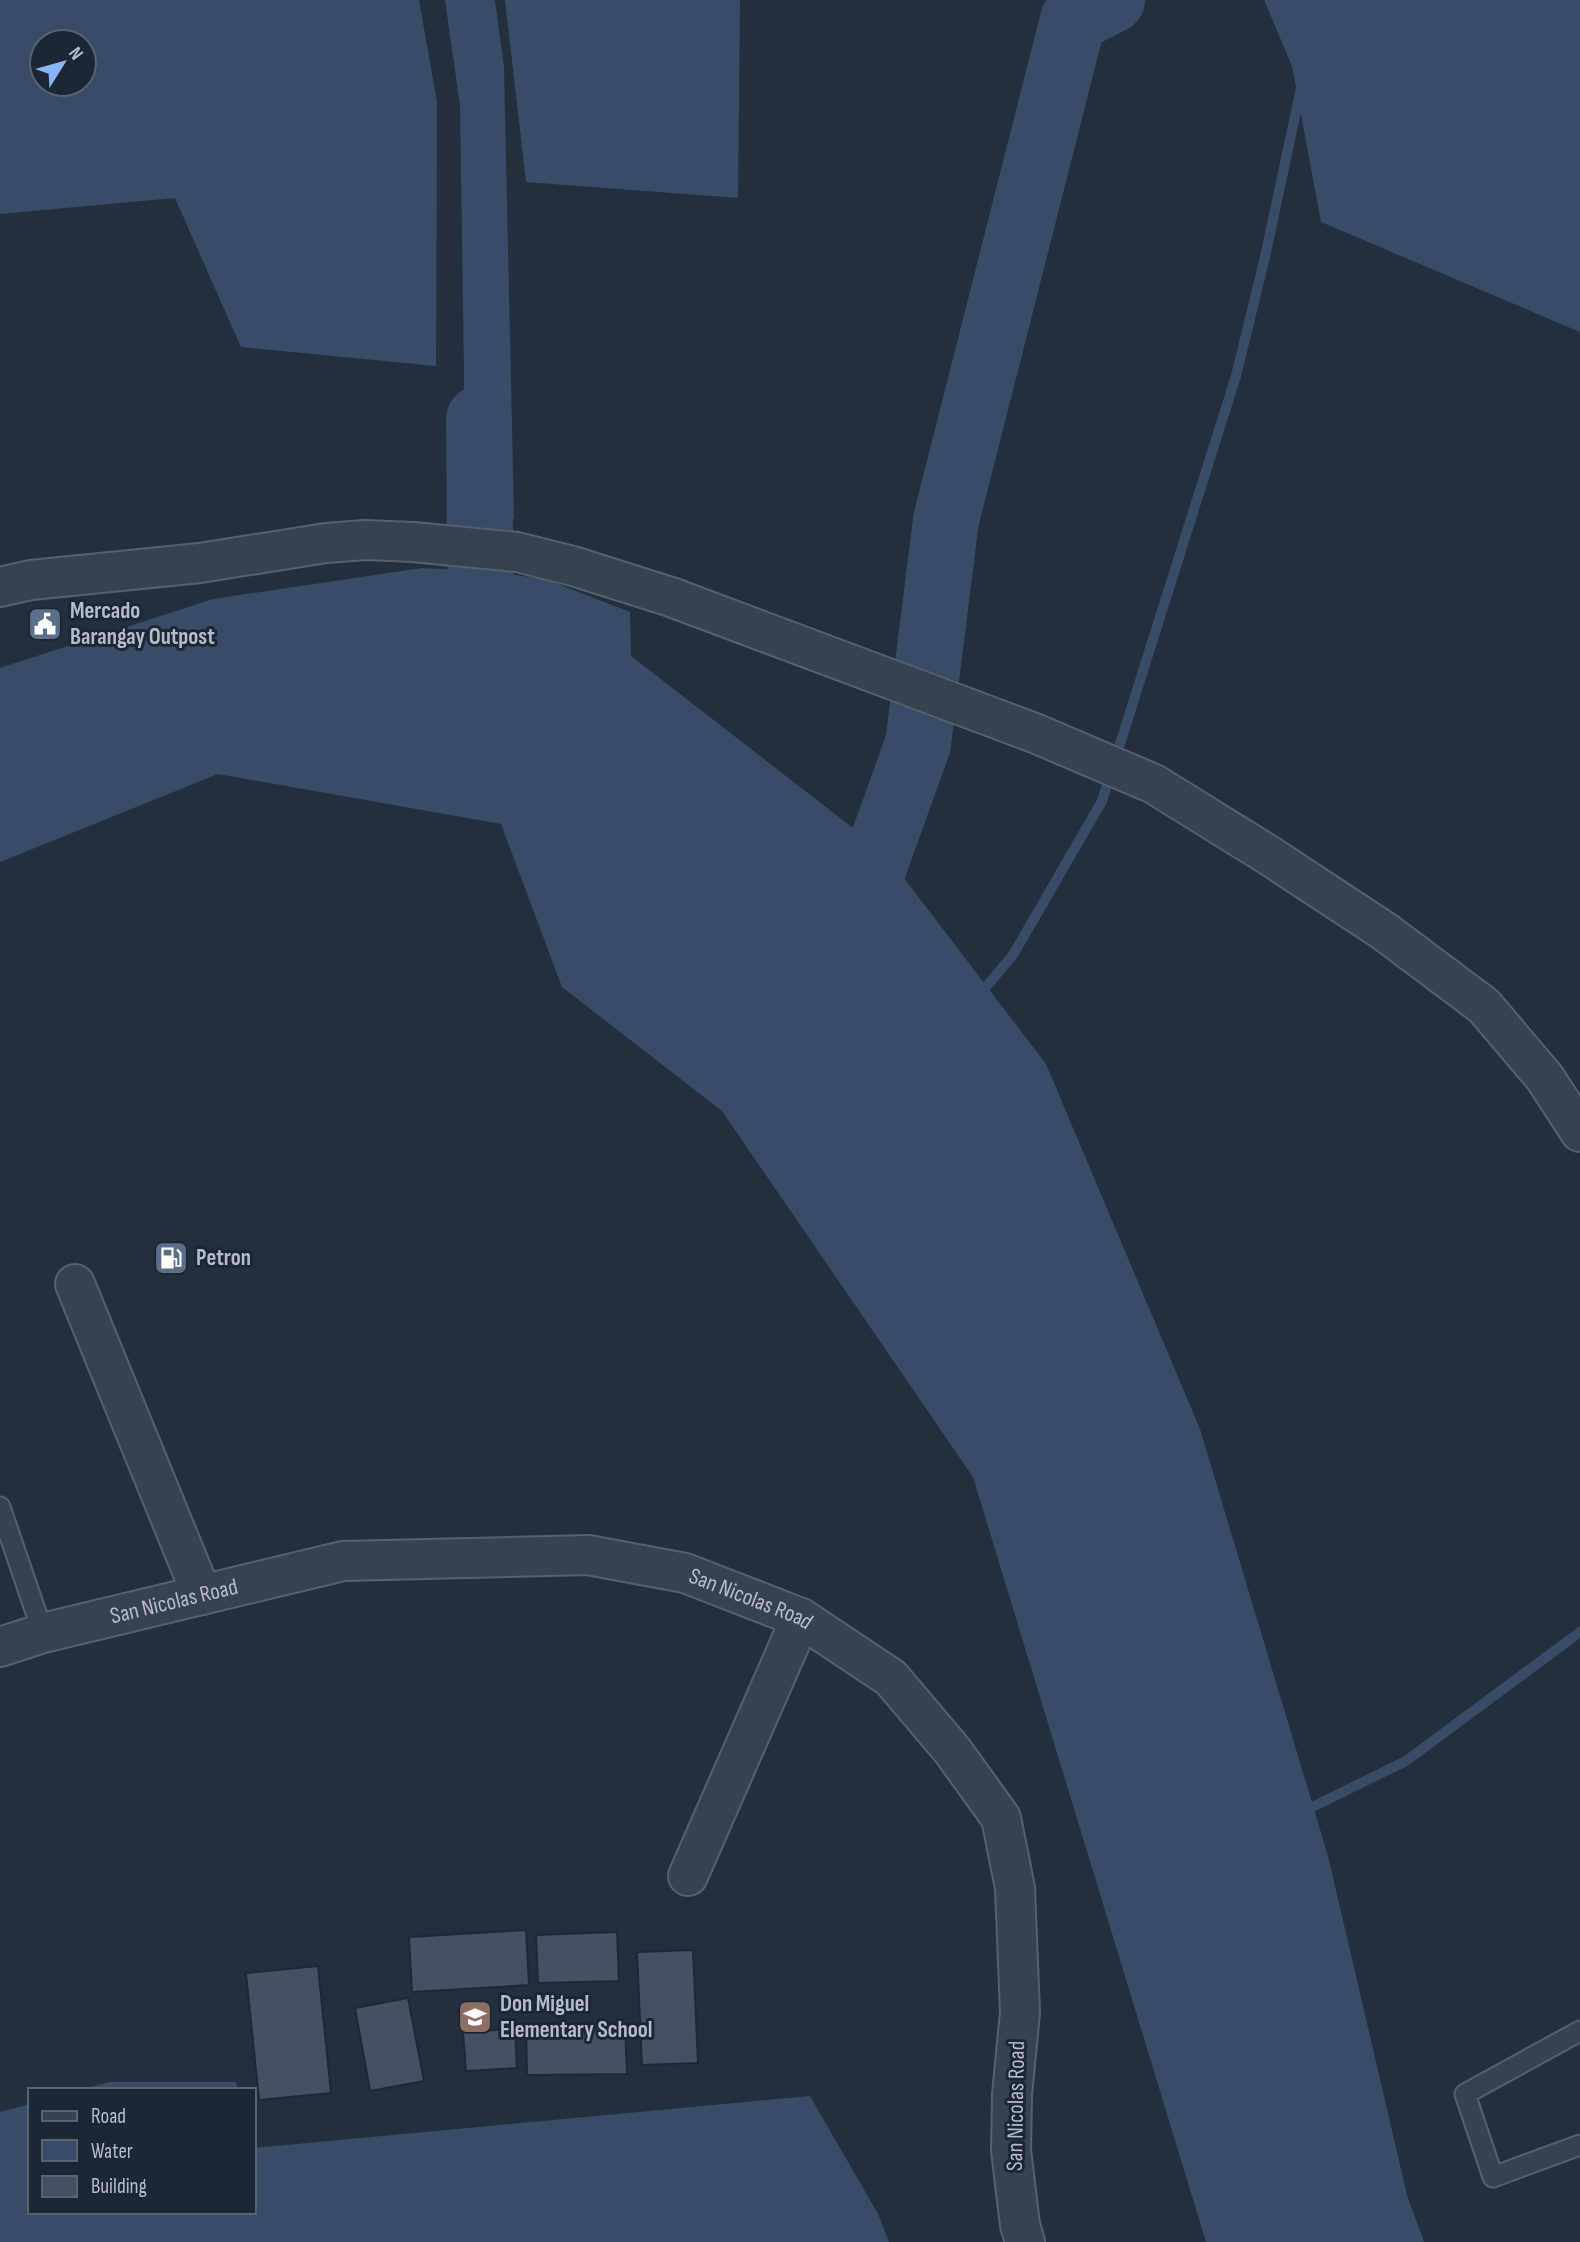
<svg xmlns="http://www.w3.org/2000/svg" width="1580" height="2242" font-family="'Sofia Sans Condensed',sans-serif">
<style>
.water{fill:#394c67;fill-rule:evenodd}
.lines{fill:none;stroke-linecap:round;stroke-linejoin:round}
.stream{stroke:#394c67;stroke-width:10}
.river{stroke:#394c67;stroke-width:66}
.building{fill:#455162;stroke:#1f2835;stroke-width:2}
.service-casing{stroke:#565f6c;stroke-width:23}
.minor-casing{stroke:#565f6c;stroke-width:42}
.tertiary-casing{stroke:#565f6c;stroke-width:42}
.service{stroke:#38414e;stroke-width:19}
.minor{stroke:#38414e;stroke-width:38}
.tertiary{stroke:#38414e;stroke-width:38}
.labels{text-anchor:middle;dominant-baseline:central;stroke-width:6;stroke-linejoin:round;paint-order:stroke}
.poi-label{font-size:23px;font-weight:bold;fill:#b4bcc9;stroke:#1d2633;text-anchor:start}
.street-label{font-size:23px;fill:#b4bcc9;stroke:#1d2633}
</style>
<rect width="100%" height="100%" fill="#242f3e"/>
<!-- water -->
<path class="water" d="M 0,0 L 419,0 L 437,102 L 436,366 L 241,347 L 175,198 L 0,214 ZM 42,42 L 84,42 L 84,84 L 42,84 Z
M 445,0 L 495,0 L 504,68 L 514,519 L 466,507 L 460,105 Z
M 505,0 L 740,0 L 738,198 L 526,182 Z
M 1070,0 L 1136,0 L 1122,20 Z
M 1264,0 L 1580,0 L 1580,332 L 1321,222 L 1292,66 Z
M 422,568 L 492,572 L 545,579 L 630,612 L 631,656 L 884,852 L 1046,1064 L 1200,1429 L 1328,1856 L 1407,2195 L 1424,2242 L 1206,2242 L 973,1477 L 722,1111 L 562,987 L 501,824 L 218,774 L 0,862 L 0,668 L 213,599 Z
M 109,2082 L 236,2082 L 238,2090 L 80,2090 Z
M 810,2096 L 878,2214 L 889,2242 L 0,2242 L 0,2112 L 30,2104 L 30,2212 L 254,2212 L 254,2148 Z"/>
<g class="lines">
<!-- stream -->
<path class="stream" d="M 979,995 L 1013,955 L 1102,801 L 1236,376 L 1265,257 L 1301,88
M 1300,1813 L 1406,1761 L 1580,1632"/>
<!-- river -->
<path class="river" d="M 479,419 L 481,661
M 847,935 L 864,894 L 918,744 L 946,520 L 1073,20 L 1112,0"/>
</g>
<!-- building -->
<path class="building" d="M 526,1930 L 529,1985 L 412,1992 L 409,1937 Z
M 617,1932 L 619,1981 L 538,1983 L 536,1935 Z
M 693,1950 L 698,2063 L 642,2065 L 637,1952 Z
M 318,1966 L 331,2093 L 259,2100 L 246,1973 Z
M 408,1998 L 424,2081 L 370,2091 L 355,2008 Z
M 625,2024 L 627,2074 L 527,2075 L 526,2025 Z
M 515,2029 L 517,2068 L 466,2071 L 463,2032 Z"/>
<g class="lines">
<!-- service casing -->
<g class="service-casing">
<path id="service" d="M 0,1507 L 43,1633
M 1580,2031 L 1465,2094 L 1493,2177 L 1580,2145"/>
</g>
<!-- minor casing -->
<g class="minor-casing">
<path id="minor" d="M 75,1284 L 202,1595
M 688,1876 L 801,1618"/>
</g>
<!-- tertiary casing -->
<g class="tertiary-casing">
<g id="tertiary">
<path d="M 0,587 L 31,580 L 200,563 L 326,543 L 365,540 L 413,542 L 517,552 L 573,566 L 671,597 L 1037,734 L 1154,784 L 1270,856 L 1384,931 L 1484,1006 L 1545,1078 L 1580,1132"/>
<path id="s1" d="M 0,1647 L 43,1633 L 343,1561 L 588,1555 L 685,1573 L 801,1618 L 891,1678 L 952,1750 L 1001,1818 L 1015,1888 L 1020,2012 L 1012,2095 L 1011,2150 L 1020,2225 L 1025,2242"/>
</g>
</g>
<!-- service -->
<use href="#service" class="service"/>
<!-- minor -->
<use href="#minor" class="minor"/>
<!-- tertiary -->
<use href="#tertiary" class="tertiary"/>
</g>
<!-- icons -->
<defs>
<g id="civic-square" transform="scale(1.75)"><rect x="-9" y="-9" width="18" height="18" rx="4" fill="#5c6f8a" stroke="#1d2633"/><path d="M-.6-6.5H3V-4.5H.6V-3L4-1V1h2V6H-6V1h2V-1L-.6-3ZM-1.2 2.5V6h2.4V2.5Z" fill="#fff"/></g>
<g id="fuel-square" transform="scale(1.75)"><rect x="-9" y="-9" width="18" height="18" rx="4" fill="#5c6f8a" stroke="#1d2633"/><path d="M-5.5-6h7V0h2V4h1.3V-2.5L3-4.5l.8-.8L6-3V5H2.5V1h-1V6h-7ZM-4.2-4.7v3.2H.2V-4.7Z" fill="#fff"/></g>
<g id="school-square" transform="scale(1.75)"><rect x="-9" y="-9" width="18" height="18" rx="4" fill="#8d6e63" stroke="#1d2633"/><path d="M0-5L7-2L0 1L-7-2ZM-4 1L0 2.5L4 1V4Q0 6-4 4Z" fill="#fff"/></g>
</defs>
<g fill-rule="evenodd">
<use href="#civic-square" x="45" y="624"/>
<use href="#fuel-square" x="171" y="1258"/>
<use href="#school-square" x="475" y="2017"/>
</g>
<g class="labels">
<!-- poi labels -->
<g class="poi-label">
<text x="70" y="611">Mercado<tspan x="70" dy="26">Barangay Outpost</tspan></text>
<text x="196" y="1258">Petron</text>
<text x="500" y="2004">Don Miguel<tspan x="500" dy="26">Elementary School</tspan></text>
</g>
<!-- street labels -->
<g class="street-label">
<text stroke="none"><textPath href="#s1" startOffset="768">San Nicolas Road</textPath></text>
<text stroke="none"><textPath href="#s1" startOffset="180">San Nicolas Road</textPath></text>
<text transform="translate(1016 2106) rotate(-89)">San Nicolas Road</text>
</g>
</g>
<!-- legend -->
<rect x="28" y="2088" width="228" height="126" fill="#1d2633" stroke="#59626f" stroke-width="2"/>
<rect x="42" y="2111" width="35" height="10" fill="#38414e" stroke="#59626f" stroke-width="2"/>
<text x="91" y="2123" font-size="21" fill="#b4bcc9">Road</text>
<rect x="42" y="2140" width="35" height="21" fill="#394c67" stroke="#59626f" stroke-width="2"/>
<text x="91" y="2158" font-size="21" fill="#b4bcc9">Water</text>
<rect x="42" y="2176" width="35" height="21" fill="#455162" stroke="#59626f" stroke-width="2"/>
<text x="91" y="2193" font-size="21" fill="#b4bcc9">Building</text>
<!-- north arrow -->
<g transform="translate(63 63) rotate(53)"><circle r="33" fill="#1d2633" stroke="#59626f" stroke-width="2"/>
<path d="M0-5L12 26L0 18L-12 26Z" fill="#8ab4f8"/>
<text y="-10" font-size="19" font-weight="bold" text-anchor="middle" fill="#b4bcc9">N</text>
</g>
</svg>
